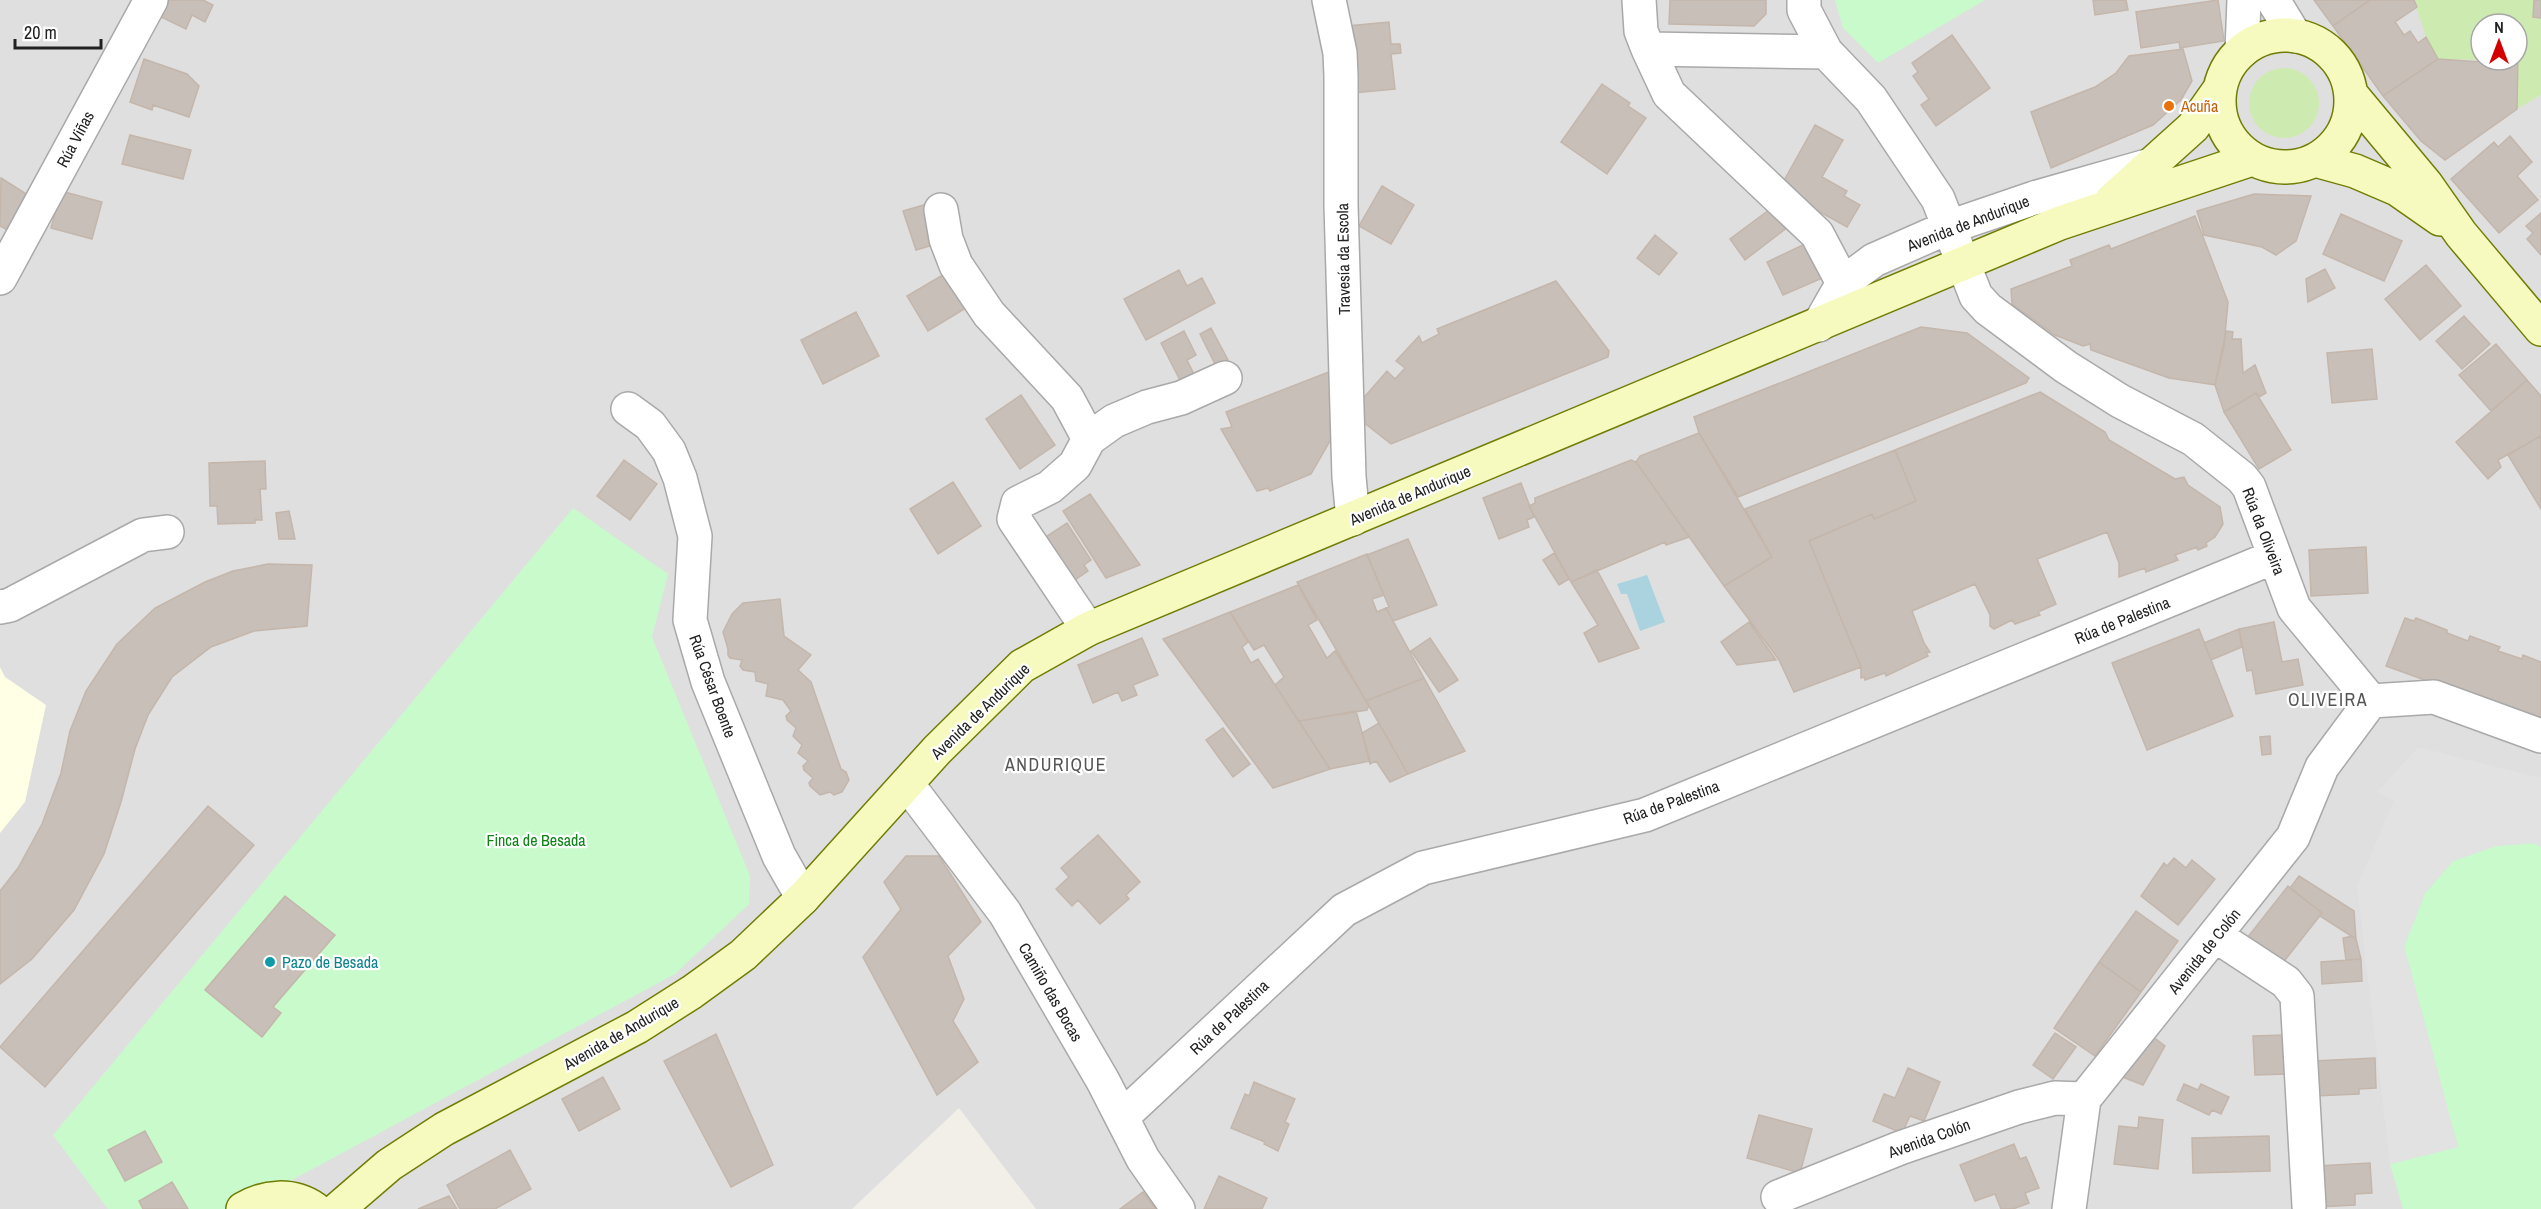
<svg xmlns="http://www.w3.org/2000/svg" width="2541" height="1209" font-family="'Archivo Narrow',sans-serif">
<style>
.residential{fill:#e0dfdf;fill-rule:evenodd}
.education{fill:#ffffe5}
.grass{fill:#cdebb0}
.park{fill:#c8facc}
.parking{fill:#e2e2e2}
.water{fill:#aad3df}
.building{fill:#c7bfb8;stroke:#c4b6ab;stroke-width:1.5}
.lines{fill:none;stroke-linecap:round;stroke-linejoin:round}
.minor-casing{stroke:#a9a9a9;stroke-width:36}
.tertiary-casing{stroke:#a9a9a9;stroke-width:36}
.secondary-casing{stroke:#707d05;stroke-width:36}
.minor{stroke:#fff;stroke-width:33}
.tertiary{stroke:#fff;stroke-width:33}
.secondary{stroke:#f7fabf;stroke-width:33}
.food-dot{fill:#e8710a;stroke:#fff;stroke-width:2}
.culture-dot{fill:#0f9aa8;stroke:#fff;stroke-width:2}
.labels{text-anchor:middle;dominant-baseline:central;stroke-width:4.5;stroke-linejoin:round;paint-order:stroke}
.food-label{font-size:16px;fill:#c56008;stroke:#fff;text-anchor:start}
.street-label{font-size:16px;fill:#222;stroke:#fff}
.park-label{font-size:16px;fill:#0c8416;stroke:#fff}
.culture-label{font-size:16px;fill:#0d838f;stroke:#fff;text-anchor:start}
.neighbourhood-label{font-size:18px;letter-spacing:1.5px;fill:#555;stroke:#fff}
</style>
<rect width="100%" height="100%" fill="#f2efe9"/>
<!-- residential -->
<path class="residential" d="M 0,0 L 2541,0 L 2541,1209 L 1036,1209 L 959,1108 L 852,1209 L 0,1209 ZM 2481,24 L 2517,24 L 2517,60 L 2481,60 Z"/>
<!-- education -->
<path class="education" d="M 0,667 L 5,677 L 46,705 L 25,802 L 0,833 Z"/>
<!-- grass -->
<path class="grass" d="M 2414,0 L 2541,0 L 2541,95 L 2517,109 L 2517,24 L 2481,24 L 2481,60 L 2489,60 L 2438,59 L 2426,37 Z
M2249 103a35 35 0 1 1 70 0a35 35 0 1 1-70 0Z"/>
<!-- park -->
<path class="park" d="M 1835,0 L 1985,0 L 1878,63 L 1843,28 Z
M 573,508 L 668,574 L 652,637 L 750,876 L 749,904 L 675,974 L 238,1209 L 108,1209 L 53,1135 Z
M 2534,843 L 2541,847 L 2541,1209 L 2403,1209 L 2390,1164 L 2458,1147 L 2404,946 L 2425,893 L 2453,861 L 2496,846 Z"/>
<!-- parking -->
<path class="parking" d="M 2418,747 L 2541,778 L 2541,847 L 2534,843 L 2496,846 L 2453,861 L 2425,893 L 2404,947 L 2458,1147 L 2390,1164 L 2357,886 L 2394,801 L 2377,792 Z"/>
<!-- water -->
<path class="water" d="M 1647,575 L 1665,622 L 1640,631 L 1627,594 L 1621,594 L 1617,584 Z"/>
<!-- building -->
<path class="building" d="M 169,0 L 203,0 L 213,5 L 205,22 L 192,15 L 186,29 L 161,17 Z
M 1670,0 L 1766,0 L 1766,14 L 1754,26 L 1669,24 Z
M 2093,0 L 2126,0 L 2128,10 L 2095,15 Z
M 2218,0 L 2224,41 L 2180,48 L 2179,42 L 2141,48 L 2136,12 Z
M 2314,0 L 2370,0 L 2333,26 Z
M 2370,0 L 2414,0 L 2417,7 L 2395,22 L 2404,35 L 2410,31 L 2418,43 L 2426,37 L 2438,59 L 2383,96 L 2333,26 Z
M 2534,0 L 2541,0 L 2541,18 L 2533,17 Z
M 1389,22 L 1391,44 L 1400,44 L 1401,53 L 1391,54 L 1395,89 L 1353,93 L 1347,26 Z
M 1952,35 L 1990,88 L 1936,126 L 1921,105 L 1929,99 L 1913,76 L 1918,72 L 1912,63 Z
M 2183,49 L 2192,81 L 2181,100 L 2153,125 L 2051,168 L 2031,112 L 2095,87 L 2116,73 L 2129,56 Z
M 2518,53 L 2517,109 L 2445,160 L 2421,141 L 2383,96 L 2438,59 L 2482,62 L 2517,60 Z
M 144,59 L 187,74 L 199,86 L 189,117 L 153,105 L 152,110 L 130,102 Z
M 1602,84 L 1630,103 L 1628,106 L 1646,118 L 1607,174 L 1561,142 Z
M 1815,125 L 1843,140 L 1822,177 L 1847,191 L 1844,196 L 1860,205 L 1847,227 L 1798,200 L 1782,184 Z
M 130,135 L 191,150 L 183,179 L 122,164 Z
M 2510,136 L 2532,162 L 2517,176 L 2538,200 L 2499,233 L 2451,179 L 2494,142 L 2498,147 Z
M 1,178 L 31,197 L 9,231 L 0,226 Z
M 1382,186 L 1414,205 L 1391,244 L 1359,226 Z
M 61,191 L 102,202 L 92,239 L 51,228 Z
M 2254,194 L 2311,196 L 2296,241 L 2276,255 L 2262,247 L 2204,235 L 2197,211 Z
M 927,204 L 940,243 L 916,250 L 903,211 Z
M 1773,207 L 1788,227 L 1745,260 L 1730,239 Z
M 2541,213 L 2541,255 L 2527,239 L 2533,233 L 2526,226 Z
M 2341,214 L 2402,241 L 2384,281 L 2323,254 Z
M 2195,216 L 2228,302 L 2224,346 L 2215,385 L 2169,378 L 2091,350 L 2090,344 L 2083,346 L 2055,335 L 2012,304 L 2011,289 L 2072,266 L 2070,260 L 2109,245 L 2111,249 Z
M 1655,235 L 1677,253 L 1659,275 L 1637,258 Z
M 1807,243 L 1825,277 L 1783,295 L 1767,262 Z
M 2426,265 L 2461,306 L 2420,340 L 2385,299 Z
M 2325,269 L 2335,288 L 2308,302 L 2306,279 Z
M 1179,270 L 1187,286 L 1202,278 L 1215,303 L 1146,340 L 1124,299 Z
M 946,273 L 966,308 L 928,331 L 907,296 Z
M 1556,281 L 1609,351 L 1608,357 L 1391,444 L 1362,421 L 1360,402 L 1387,371 L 1395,379 L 1405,368 L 1396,361 L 1419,336 L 1422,343 L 1439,334 L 1437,329 Z
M 856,312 L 879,356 L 823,384 L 801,340 Z
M 2464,316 L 2490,344 L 2462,369 L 2436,341 Z
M 1921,327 L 1967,333 L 2029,378 L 2026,383 L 1738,497 L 1699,433 L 1694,417 Z
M 1211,328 L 1228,360 L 1216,366 L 1200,334 Z
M 1184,331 L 1196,355 L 1187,360 L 1196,378 L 1182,384 L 1161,343 Z
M 2226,331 L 2233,332 L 2232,339 L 2241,339 L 2243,373 L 2255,365 L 2266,393 L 2259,397 L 2256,393 L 2224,412 L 2215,385 Z
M 2496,344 L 2527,380 L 2491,411 L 2459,375 Z
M 2372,349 L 2377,399 L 2332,403 L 2327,353 Z
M 1331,371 L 1334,434 L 1311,474 L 1270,491 L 1268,488 L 1257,491 L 1221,429 L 1232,427 L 1226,412 Z
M 2527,380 L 2541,396 L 2541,436 L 2498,460 L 2501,467 L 2488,479 L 2456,442 Z
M 2040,392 L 2105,432 L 2109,440 L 2175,479 L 2184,477 L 2188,485 L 2220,507 L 2223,524 L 2215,537 L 2206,543 L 2207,546 L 2198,550 L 2197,547 L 2175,555 L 2178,560 L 2146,572 L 2145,568 L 2119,577 L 2119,563 L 2107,532 L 2037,559 L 2056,604 L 2038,612 L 2040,615 L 2015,624 L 2012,620 L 1994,629 L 1990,626 L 1990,615 L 1975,584 L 1912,611 L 1924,643 L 1930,652 L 1926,653 L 1928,656 L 1886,676 L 1885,673 L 1865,680 L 1864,677 L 1861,678 L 1861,667 L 1809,541 L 1872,514 L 1874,519 L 1916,501 L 1895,450 Z
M 2256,393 L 2291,450 L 2259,469 L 2224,412 Z
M 1021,395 L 1055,445 L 1020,469 L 986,419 Z
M 1699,433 L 1772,557 L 1724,586 L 1636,462 L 1640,456 Z
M 2541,436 L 2541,509 L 2508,455 Z
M 1895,450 L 1916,501 L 1874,519 L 1872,514 L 1809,541 L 1861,667 L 1794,692 L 1779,660 L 1724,586 L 1772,557 L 1745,509 Z
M 624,460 L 657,484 L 630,520 L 597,496 Z
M 1631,460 L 1636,462 L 1689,537 L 1666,545 L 1665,542 L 1571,582 L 1529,506 L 1535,503 L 1535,498 Z
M 265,461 L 266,489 L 260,489 L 262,520 L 255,520 L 255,523 L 218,524 L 217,506 L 210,506 L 209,463 Z
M 953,482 L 981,526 L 938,554 L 910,509 Z
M 1521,483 L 1534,517 L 1527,520 L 1529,527 L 1499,539 L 1483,498 Z
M 1090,494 L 1140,565 L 1106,578 L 1063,511 Z
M 289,511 L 295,539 L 279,539 L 276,513 Z
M 1067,523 L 1091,560 L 1084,565 L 1088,571 L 1066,586 L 1038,542 Z
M 1408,539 L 1437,605 L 1393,621 L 1386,608 L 1389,607 L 1367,555 Z
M 2366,547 L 2368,593 L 2311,596 L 2309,550 Z
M 1554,553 L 1569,579 L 1559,585 L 1543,560 Z
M 1367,554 L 1384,595 L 1372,599 L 1377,612 L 1386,608 L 1424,678 L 1366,701 L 1297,582 Z
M 268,564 L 312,565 L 307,626 L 254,631 L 211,647 L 172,677 L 148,715 L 135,749 L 121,802 L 104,854 L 74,910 L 32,959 L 0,984 L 0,891 L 18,868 L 42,824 L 61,773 L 70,731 L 86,691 L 117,644 L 155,608 L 205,582 L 233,571 Z
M 1597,570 L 1639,648 L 1599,662 L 1584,633 L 1598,625 L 1571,582 Z
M 1298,585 L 1317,620 L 1308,625 L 1327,658 L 1335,651 L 1369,705 L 1367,710 L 1299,721 L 1275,685 L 1284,677 L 1264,645 L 1254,650 L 1230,612 Z
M 780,599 L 784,636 L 811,655 L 798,670 L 811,682 L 841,769 L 846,772 L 849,780 L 842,792 L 834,795 L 830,792 L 820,795 L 810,786 L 809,783 L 813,778 L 804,770 L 803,766 L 808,761 L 798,753 L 802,745 L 793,736 L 796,728 L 787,720 L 786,716 L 791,711 L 783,700 L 766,696 L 768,684 L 756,681 L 755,672 L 743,670 L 740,666 L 742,660 L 730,658 L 728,655 L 728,649 L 723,632 L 732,614 L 743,603 Z
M 1230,612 L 1248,642 L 1242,647 L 1251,663 L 1258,659 L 1330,769 L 1273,788 L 1163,639 Z
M 2405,618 L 2414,621 L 2416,618 L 2447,630 L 2447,633 L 2468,641 L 2470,636 L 2500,647 L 2498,651 L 2522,659 L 2523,655 L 2541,662 L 2541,722 L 2386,666 Z
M 1749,622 L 1776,660 L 1737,665 L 1721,642 Z
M 2274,622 L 2282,662 L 2298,659 L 2303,685 L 2256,694 L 2252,670 L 2247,671 L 2239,629 Z
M 2199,629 L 2233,716 L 2147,750 L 2112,663 Z
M 2239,629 L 2242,647 L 2211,660 L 2204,643 Z
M 1142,638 L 1158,675 L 1133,685 L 1137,695 L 1122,701 L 1118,692 L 1093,703 L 1078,665 Z
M 1430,638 L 1458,680 L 1439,692 L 1411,651 Z
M 1424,678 L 1465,751 L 1408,774 L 1366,701 Z
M 1356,711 L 1370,761 L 1330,769 L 1299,721 Z
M 1379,723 L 1408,774 L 1390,782 L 1376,761 L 1370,764 L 1362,733 Z
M 1223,728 L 1250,764 L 1233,777 L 1206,740 Z
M 2270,736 L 2271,754 L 2262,755 L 2260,737 Z
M 208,806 L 254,845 L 45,1087 L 0,1047 Z
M 1098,835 L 1140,882 L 1126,895 L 1129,899 L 1100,924 L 1078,900 L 1072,906 L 1056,889 L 1069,877 L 1061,868 Z
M 906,856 L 939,856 L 981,922 L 948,956 L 964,999 L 953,1021 L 978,1062 L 937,1095 L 863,957 L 901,909 L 884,882 Z
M 2174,858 L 2186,868 L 2192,860 L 2215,879 L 2178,925 L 2141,896 L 2164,863 L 2167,866 Z
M 2299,876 L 2354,911 L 2356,939 L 2320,916 L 2322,913 L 2290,888 Z
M 2288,886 L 2322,913 L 2278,969 L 2244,942 Z
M 285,896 L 335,935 L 273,1007 L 281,1013 L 262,1037 L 205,990 Z
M 2136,911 L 2178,941 L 2141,992 L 2099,962 Z
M 2352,936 L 2356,939 L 2361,959 L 2346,960 L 2343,938 Z
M 2361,959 L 2362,981 L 2322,984 L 2321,962 Z
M 2099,962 L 2141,992 L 2095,1056 L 2054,1028 Z
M 2055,1033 L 2076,1047 L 2053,1079 L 2033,1065 Z
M 2148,1033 L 2165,1046 L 2143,1085 L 2125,1078 L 2114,1071 Z
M 716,1034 L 773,1165 L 731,1187 L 664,1061 Z
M 2285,1035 L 2287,1074 L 2255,1075 L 2253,1036 Z
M 2375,1058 L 2376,1088 L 2359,1089 L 2359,1094 L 2315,1096 L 2313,1061 Z
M 1908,1068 L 1940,1082 L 1924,1121 L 1910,1116 L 1902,1133 L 1873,1121 L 1884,1094 L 1895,1098 Z
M 603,1077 L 620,1109 L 579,1131 L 562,1099 Z
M 1254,1082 L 1295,1099 L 1285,1122 L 1289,1124 L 1278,1151 L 1264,1144 L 1265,1142 L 1231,1128 L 1245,1094 L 1249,1096 Z
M 2184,1084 L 2198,1090 L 2201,1084 L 2229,1097 L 2221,1114 L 2212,1110 L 2209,1115 L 2177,1100 Z
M 1759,1115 L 1812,1129 L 1800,1173 L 1747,1158 Z
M 2139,1117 L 2163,1120 L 2158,1169 L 2114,1164 L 2119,1126 L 2138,1128 Z
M 145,1131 L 162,1162 L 125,1181 L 108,1150 Z
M 2269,1136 L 2270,1171 L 2193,1173 L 2192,1138 Z
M 2014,1144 L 2020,1159 L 2026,1157 L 2039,1188 L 2025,1193 L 2029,1203 L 2013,1209 L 2001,1209 L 1995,1194 L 1975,1201 L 1960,1165 Z
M 510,1150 L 531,1189 L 495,1209 L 460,1209 L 447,1185 Z
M 2370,1163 L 2372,1193 L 2355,1194 L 2355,1205 L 2318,1207 L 2316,1166 Z
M 1219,1176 L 1267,1198 L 1262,1209 L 1204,1209 Z
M 172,1182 L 188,1209 L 143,1209 L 139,1201 Z
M 1143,1192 L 1156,1209 L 1120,1209 Z
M 449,1196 L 457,1209 L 418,1209 Z"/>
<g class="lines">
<!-- minor casing -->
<g class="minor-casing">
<path id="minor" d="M 1329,0 L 1340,53 L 1341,76 L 1341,205 L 1349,477 L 1353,519
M 1639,0 L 1641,31 L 1648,49 L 1826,52
M 1804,0 L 1804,10 L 1826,52 L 1871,99 L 1938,199 L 1976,296 L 1988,309 L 2066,367 L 2120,401 L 2193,439 L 2242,478 L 2249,487 L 2294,608 L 2371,701
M 1648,49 L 1669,94 L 1817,234 L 1843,283
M 941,210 L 946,239 L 956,265 L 989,314 L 1067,398 L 1089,439
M 0,278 L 151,0
M 1819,325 L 1843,283 L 1874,260 L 1949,227 L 2034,198 L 2147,166
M 628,409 L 650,425 L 669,451 L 680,478 L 695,536 L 690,620 L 708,682 L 779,856 L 803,898
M 0,607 L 10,605 L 143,535 L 167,532
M 1088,629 L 1014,519 L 1018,503 L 1050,487 L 1075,465 L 1089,439 L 1114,421 L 1147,407 L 1181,398 L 1225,378
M 2371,701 L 2434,697 L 2541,736
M 908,785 L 1005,913 L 1103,1081 L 1143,1159 L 1178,1209
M 2216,936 L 2286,982 L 2297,996 L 2309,1206
M 1122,1117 L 1344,910 L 1423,868 L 1645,815 L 2274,557
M 1778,1197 L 1900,1148 L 2019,1107 L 2055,1098 L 2084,1099
M 2069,1209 L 2084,1099 L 2293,837 L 2322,767 L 2371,701"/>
</g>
<!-- tertiary casing -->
<g class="tertiary-casing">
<path id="tertiary" d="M 2273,0 L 2295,36
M 2242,51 L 2244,0"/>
</g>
<!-- secondary casing -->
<g class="secondary-casing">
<path id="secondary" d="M2219 101a66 66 0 1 1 132 0a66 66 0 1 1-132 0Z
M 2351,94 L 2426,184 L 2461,234 L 2541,329
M 2315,160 L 2355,171 L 2397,189 L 2440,219
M 2112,200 L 2193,127 L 2219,90
M 243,1209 C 265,1196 292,1193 315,1209
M 338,1209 L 389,1165 L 444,1129 L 637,1027 L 692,992 L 743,955 L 803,898 L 937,750 L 1022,666 L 1088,629 L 2060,223 L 2252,159"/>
</g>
<!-- minor -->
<use href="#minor" class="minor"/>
<!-- tertiary -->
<use href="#tertiary" class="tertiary"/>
<!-- secondary -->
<use href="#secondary" class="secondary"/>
</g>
<!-- markers -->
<circle class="food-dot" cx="2169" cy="106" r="6"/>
<circle class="culture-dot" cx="270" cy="962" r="6"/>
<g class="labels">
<!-- food labels -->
<g class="food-label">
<text x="2181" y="106">Acuña</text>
</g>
<!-- street labels -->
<g class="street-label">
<text transform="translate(75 139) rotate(-62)">Rúa Viñas</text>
<text transform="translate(1968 223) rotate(-21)">Avenida de Andurique</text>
<text transform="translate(1343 259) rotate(-91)">Travesía da Escola</text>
<text transform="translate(1410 495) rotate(-23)">Avenida de Andurique</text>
<text transform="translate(2264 531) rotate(69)">Rúa da Oliveira</text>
<text transform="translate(2122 620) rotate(-22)">Rúa de Palestina</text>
<text transform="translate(713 686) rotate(70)">Rúa César Boente</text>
<text transform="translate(980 711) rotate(-44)">Avenida de Andurique</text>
<text transform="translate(1671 802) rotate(-20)">Rúa de Palestina</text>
<text transform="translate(2204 951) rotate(-51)">Avenida de Colón</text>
<text transform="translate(1051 992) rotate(60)">Camiño das Bocas</text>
<text transform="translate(1229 1017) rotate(-43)">Rúa de Palestina</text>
<text transform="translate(621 1033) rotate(-30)">Avenida de Andurique</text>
<text transform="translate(1929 1138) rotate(-20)">Avenida Colón</text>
</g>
<!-- park labels -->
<g class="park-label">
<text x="536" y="840">Finca de Besada</text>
</g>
<!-- culture labels -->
<g class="culture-label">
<text x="282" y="962">Pazo de Besada</text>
</g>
<!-- neighbourhood labels -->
<g class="neighbourhood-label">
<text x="2328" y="699">OLIVEIRA</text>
<text x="1056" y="764">ANDURIQUE</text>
</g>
</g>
<!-- north arrow -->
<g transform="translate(2499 42)"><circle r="28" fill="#ffffff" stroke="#a7a7a7" stroke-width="1.5"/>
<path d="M0-4.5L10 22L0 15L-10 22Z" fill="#d40000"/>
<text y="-9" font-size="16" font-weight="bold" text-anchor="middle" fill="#222222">N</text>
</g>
<!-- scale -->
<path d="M15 39v9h86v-9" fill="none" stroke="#222222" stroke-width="3"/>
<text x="24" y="39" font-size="18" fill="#222222" stroke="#ffffff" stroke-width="4.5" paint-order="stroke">20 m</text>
</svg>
